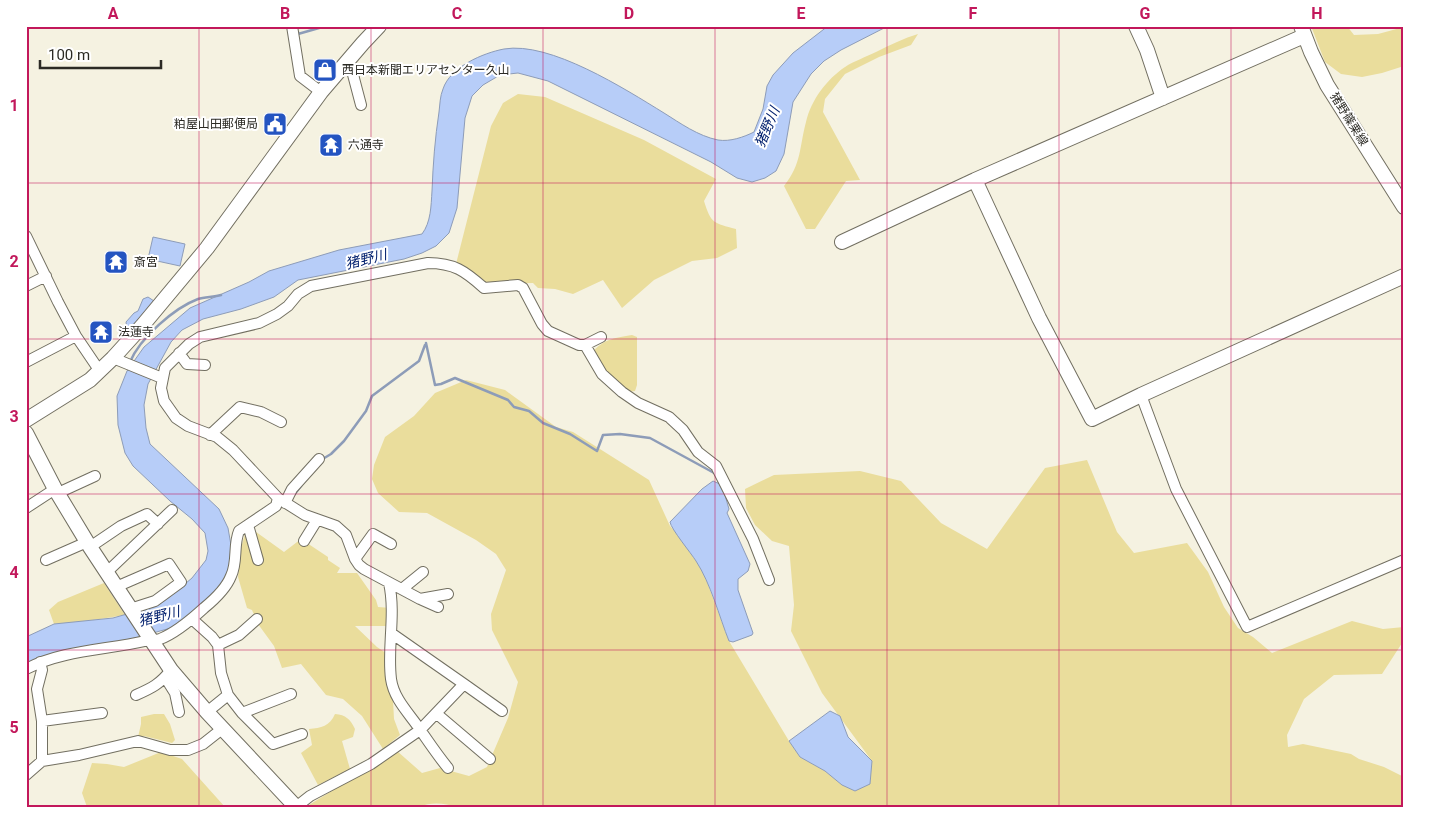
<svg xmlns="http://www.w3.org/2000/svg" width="1430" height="833" font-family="Roboto,'Noto Sans JP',sans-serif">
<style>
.green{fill:#eadd9c}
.water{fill:#b7cdf8;stroke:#8d9cb8}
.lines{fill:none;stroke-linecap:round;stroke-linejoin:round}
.stream{stroke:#8d9cb8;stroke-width:2.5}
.street-casing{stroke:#726f61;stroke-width:12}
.secondary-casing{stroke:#726f61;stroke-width:16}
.street{stroke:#fff;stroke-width:10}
.secondary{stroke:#fff;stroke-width:14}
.grid{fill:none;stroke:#c2185b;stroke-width:1;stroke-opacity:0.55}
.labels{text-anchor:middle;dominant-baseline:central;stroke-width:4;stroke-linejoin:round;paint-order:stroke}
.poi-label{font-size:12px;fill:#2b2a24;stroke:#fff;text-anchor:start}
.street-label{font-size:12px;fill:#2b2a24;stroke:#fff}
.water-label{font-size:14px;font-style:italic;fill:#04226f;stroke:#fff}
.neatline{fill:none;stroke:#c2185b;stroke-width:2}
.grid-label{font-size:16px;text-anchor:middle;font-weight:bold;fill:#c2185b}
</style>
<rect width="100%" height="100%" fill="#f5f2e1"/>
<!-- green -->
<path class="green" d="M 1311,26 L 1347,26 L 1354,35 L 1378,34 L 1404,27 L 1404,66 L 1382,73 L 1362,77 L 1341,74 L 1325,62 Z
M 918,34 L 911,45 L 879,57 L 845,74 L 825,99 L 823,112 L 860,180 L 846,181 L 815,229 L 806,229 L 784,186 C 802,163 799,148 806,122 C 811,100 827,79 845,67 C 854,61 866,57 876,52 C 890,45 904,38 918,34 Z
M 518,94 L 545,97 L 644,140 L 716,179 L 704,201 C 711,224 714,223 736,229 L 737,248 L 717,258 L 692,261 L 654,280 L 622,308 L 603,280 L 573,294 L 555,289 L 538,288 L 533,283 L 489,284 L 456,264 L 491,126 L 503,103 Z
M 632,335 L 637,337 L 637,385 L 635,391 L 628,392 L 605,371 L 594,350 C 607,338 615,338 632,335 Z
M 466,380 L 505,390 L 556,427 L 573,432 L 649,480 L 670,526 L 682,539 L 704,574 L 729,641 L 789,741 L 800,757 L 825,771 L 842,785 L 872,761 L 822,693 L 791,631 L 794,605 L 789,546 L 772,541 L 755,525 L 746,508 L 745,489 L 774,475 L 860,471 L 901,481 L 941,523 L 987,549 L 1045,468 L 1087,460 L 1117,532 L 1134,553 L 1187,543 L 1208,572 L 1224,607 L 1238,628 L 1253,637 L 1272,653 L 1352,621 L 1383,629 L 1404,627 L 1404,640 L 1382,674 L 1334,675 L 1304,699 L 1287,735 L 1288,747 L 1303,744 L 1351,754 L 1359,759 L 1384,767 L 1404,777 L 1404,807 L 456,807 C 445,803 430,802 420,807 L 310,807 L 309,805 L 397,751 L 422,773 L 440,768 L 469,776 L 487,767 L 508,718 L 518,682 L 492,630 L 491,614 L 506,570 L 496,554 L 476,540 L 427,513 L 399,512 L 378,493 L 372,479 L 374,465 L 385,437 L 414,416 L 435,393 Z
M 252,529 L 284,552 L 301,539 L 328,557 L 328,560 L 340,568 L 337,573 L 357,573 L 376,600 L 378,607 L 391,608 L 389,626 L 355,626 L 377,647 L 389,655 L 396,692 L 393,700 L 394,719 L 400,735 L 383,749 L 362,716 L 343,699 L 326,695 L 301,664 L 282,668 L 274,646 L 258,624 L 252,610 L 247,608 L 238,577 L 241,548 L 245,534 Z
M 104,583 L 125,615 L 75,623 L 54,624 L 49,610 L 58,602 Z
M 154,714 L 164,714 L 170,724 L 175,740 L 172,743 L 144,736 L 138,737 L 141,724 L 141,717 Z
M 335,714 C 346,715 350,719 355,729 L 353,737 L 342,741 L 350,769 L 318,785 L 301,753 L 312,745 L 309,729 C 321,728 330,726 335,714 Z
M 161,752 L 182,759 L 225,807 L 87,807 L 82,793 L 92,763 L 107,764 L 124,767 Z"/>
<!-- water -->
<path class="water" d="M 828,26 L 888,26 L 841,50 L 824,61 L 811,74 L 793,102 L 784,154 L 776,171 L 765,178 L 752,182 L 737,178 L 711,162 L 548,81 L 518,73 L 500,75 L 483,85 L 472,96 L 465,118 L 457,208 L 449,233 L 436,246 L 422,253 L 404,259 L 298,280 L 274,297 L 241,309 L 203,319 L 182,330 L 171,342 L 148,384 L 144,405 L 146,428 L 150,444 L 219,509 L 228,528 L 232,551 L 228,578 L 213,596 L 178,626 L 135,638 L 34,660 L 26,664 L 26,637 L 54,624 L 113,618 L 141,610 L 173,594 L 192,578 L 206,560 L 208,551 L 205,533 L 192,519 L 170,501 L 133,466 L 125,453 L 118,425 L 117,396 L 127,371 L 144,347 L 190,308 L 249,282 L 269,271 L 339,250 L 422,234 C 431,222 431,206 432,191 C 433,164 435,138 439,112 C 440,104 440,96 443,89 C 450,67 483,53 504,49 C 550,41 625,89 664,113 C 680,123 698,136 718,140 C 730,142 744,137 754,132 L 763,109 L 767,86 L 773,75 L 793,53 Z
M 153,237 L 185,244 L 180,266 L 148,259 Z
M 148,297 L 154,301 L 128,331 L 127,329 L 126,322 L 134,313 L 138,311 L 143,299 Z
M 713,481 L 722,485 L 729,509 L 727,513 L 750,564 L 748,571 L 738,579 L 738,590 L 753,633 L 752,635 L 733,642 L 729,641 C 719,616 711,584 696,561 C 691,553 671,529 670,522 L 702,489 Z
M 830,711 L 840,716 L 848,737 L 872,761 L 870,784 L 855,791 L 842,785 L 825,771 L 800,757 L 789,741 Z"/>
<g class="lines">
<!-- stream -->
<path class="stream" d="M 298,32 L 298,34 L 326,26
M 426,343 L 435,385 L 441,384 L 455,378 L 508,400 L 514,407 L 529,411 L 543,423 L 570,434 L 597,451 L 603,435 L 620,434 L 650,438 L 716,474
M 130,362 C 140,338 174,308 198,299 C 205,297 214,297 221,295
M 321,460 L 331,454 L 344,441 L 366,411 L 372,396 L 419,361 L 425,345
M 294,495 L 301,486"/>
<!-- street casing -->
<g class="street-casing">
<path id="street" d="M 292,26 L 300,76 L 321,92
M 347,62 L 351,67 L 361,105
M 26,236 L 58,302 L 76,336 L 99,370
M 26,286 L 46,276
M 585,345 L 602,374 L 622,392 L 638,403 L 669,417 L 683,430 L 698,452 L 716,466 L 753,539 L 769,580
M 179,353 L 187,364 L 205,365
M 113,358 L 162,378
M 26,362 L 76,336
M 1141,395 L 1176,489 L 1247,627 L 1404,560
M 210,435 L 240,407 L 261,412 L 281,422
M 58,493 L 95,476
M 285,503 L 292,489 L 319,459
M 26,508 L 55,489
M 248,525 L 258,560
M 304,541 L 317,520
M 90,547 L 121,526 L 147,514 L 158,524
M 355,559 L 373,534 L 391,544
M 46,560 L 87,542
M 107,572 L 172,510
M 389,583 C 396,615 387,647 391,679 C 394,700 410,714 421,731 C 430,744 438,756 448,768
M 116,587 L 169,564 L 181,582 L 155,601 L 130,609
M 402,589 L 423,572
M 420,599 L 448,594
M 438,607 L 420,599 L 364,569 L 359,565 L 355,559 L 346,535 L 336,526 L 305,515 L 278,498 L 233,450 L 217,437 L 188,426 L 176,418 L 164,401 L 161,388 L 165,368 L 189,344 L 200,337 L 259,323 L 277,314 L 288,306 L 298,294 L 311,286 L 428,263 C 454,263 465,271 484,288 L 518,285 L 523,288 L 542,324 L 548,331 L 579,345 L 585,345 L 601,337
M 192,619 L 212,637 L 218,645 L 221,673 L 228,695 L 242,713 L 273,744 L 302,734
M 218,645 L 239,635 L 257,619
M 40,662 L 42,670 L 37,689 L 42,721 L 42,761
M 26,669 C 63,650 106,650 145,641 C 150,640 156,640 160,639 C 176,633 192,619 204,608 C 215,599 226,589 231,576 C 238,562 233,545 239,531 L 276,506 L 278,498
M 165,677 L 175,693 L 179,712
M 464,684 L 502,711
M 136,695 C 152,688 160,684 171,670
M 207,712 L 228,695
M 242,713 L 291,694
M 437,714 L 490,759
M 42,721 L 102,713
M 26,775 L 42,761 L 79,755 L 138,741 L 170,750 L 188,750 L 203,744 L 222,729
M 296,807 L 310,796 L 371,764 L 420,730 L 464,684 L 391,633"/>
</g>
<!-- secondary casing -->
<g class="secondary-casing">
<path id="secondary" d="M 1136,26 L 1147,50 L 1163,98
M 1301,26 L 1311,52 L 1327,85 L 1404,207
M 975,180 L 1039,318 L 1092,419 L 1141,395 L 1404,276
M 842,242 L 975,180 L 1304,36
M 26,420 L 90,380 L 113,358 L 142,326 L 207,248 L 321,92 L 363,43 L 379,26
M 26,433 L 55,489 L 90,547 L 171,670 L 207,712 L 296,807"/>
</g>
<!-- street -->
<use href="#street" class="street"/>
<!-- secondary -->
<use href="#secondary" class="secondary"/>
</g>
<!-- grid -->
<path class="grid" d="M 199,26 L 199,807M 371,26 L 371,807M 543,26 L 543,807M 715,26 L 715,807M 887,26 L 887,807M 1059,26 L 1059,807M 1231,26 L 1231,807M 26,183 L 1404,183M 26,339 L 1404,339M 26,494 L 1404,494M 26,650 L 1404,650"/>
<!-- icons -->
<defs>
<g id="shop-square" transform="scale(1.25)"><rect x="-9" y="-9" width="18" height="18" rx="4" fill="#2454c1" stroke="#fff"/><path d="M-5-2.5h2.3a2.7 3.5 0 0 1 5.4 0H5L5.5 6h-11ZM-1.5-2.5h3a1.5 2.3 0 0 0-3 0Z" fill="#fff"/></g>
<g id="civic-square" transform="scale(1.25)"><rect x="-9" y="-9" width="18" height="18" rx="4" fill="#2454c1" stroke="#fff"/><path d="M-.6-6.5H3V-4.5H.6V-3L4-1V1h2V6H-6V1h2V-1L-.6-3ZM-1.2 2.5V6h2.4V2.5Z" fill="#fff"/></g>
<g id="temple-square" transform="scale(1.25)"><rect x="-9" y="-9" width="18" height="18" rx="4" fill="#2454c1" stroke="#fff"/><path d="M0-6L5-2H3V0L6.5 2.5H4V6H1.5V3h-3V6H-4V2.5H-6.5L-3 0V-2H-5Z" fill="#fff"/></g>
</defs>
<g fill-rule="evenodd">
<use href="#shop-square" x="325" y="70"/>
<use href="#civic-square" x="275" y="124"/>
<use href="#temple-square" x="331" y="145"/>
<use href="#temple-square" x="116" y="262"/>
<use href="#temple-square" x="101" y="332"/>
</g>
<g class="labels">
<!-- poi labels -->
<g class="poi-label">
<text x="342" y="70">西日本新聞エリアセンター久山</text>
<text x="258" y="124" text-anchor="end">粕屋山田郵便局</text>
<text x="348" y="145">六通寺</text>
<text x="134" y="262">斎宮</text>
<text x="118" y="332">法蓮寺</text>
</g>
<!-- street labels -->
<g class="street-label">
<text transform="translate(1349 119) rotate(58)">猪野篠栗線</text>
</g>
<!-- water labels -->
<g class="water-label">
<text transform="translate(767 127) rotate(-67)">猪野川</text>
<text transform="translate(366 259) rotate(-14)">猪野川</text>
<text transform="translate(159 616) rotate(-14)">猪野川</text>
</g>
</g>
<!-- border -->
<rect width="1430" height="833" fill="none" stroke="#ffffff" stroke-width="55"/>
<!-- scale -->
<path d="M40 60v8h121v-8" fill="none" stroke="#2b2a24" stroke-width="2.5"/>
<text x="48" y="60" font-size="15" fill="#2b2a24" stroke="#ffffff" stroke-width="4" paint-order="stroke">100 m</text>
<rect x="28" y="28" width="1374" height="778" class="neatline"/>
<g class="grid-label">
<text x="113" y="19">A</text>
<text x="285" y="19">B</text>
<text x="457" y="19">C</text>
<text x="629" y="19">D</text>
<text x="801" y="19">E</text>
<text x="973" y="19">F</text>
<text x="1145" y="19">G</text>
<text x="1317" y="19">H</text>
<text x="14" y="111">1</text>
<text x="14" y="267">2</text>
<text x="14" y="422">3</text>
<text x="14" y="578">4</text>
<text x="14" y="733">5</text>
</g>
</svg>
